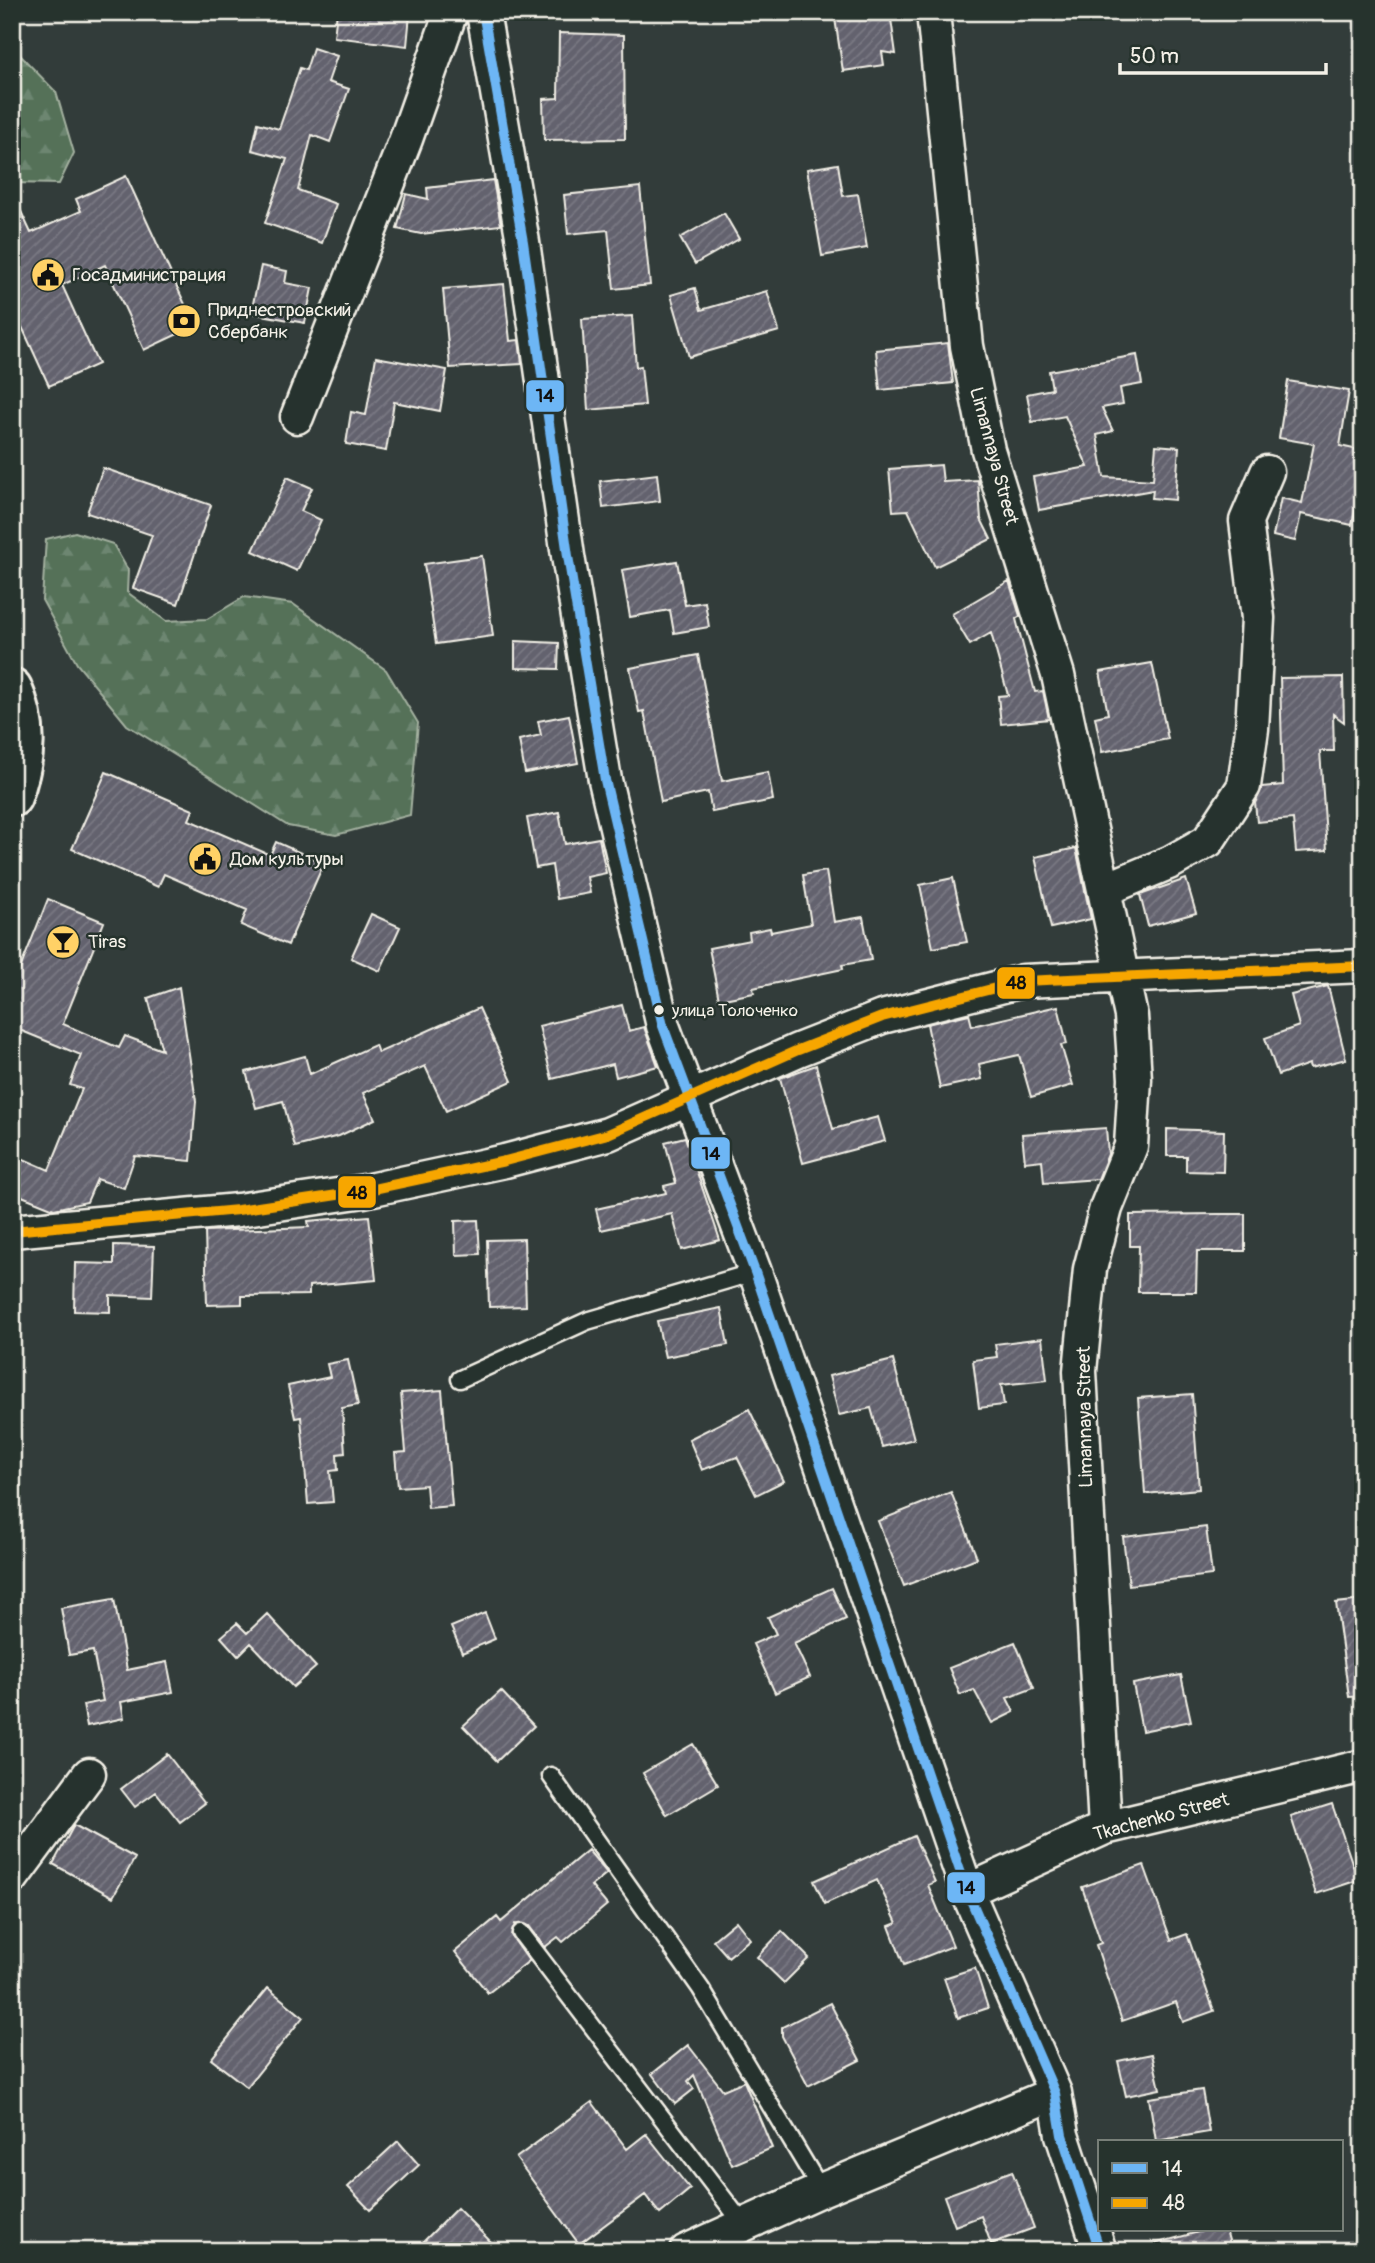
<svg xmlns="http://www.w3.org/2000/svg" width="1375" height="2263" font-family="Pangolin,sans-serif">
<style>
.forest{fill:url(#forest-firs);stroke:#a4b1a0;stroke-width:2}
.building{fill:url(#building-hatch);stroke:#f4f1e8;stroke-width:2}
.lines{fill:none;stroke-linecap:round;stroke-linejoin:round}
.lane-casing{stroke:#f4f1e8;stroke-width:21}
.street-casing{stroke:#f4f1e8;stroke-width:37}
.secondary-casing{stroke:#f4f1e8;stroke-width:44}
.lane{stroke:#26332d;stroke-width:16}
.street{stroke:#26332d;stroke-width:32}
.secondary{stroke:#26332d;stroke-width:38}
.bus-1-casing{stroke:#26332d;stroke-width:16}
.bus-2-casing{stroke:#26332d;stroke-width:16}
.bus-1{stroke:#6db6f5;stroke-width:10}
.bus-2{stroke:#f7a600;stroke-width:10}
.bus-dot{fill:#f4f1e8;stroke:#26332d;stroke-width:2.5}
.labels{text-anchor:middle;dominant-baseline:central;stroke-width:5;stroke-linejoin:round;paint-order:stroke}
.bus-label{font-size:17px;fill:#f4f1e8;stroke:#26332d;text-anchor:start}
.poi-label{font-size:19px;fill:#f4f1e8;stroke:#26332d;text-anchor:start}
.street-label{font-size:19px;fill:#f4f1e8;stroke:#26332d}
.line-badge{stroke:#26332d;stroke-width:2.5}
.pale-badge-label{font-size:19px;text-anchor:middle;font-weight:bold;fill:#111}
</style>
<defs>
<pattern id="forest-firs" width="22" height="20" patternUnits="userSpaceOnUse" patternTransform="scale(1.75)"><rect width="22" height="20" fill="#547159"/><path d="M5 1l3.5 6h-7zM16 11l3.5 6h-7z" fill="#6d8671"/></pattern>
<pattern id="building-hatch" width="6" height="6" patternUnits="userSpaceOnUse" patternTransform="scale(1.75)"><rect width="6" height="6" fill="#63626e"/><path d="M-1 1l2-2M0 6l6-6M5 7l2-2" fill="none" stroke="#7a7983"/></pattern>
</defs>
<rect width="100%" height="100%" fill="#323c3a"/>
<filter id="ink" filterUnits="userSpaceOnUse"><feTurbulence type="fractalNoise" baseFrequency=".0143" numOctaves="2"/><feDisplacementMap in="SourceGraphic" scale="14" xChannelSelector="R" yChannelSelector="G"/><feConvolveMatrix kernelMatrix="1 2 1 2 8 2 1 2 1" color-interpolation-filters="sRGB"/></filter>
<g filter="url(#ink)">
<!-- forest -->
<path class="forest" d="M 12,52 L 18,53 L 56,92 L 74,153 L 59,184 L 12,183 Z
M 75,532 L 113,544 L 128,570 L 127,592 L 166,621 L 207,619 L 244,597 L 293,604 L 386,670 L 418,723 L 410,815 L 336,835 L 288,826 L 127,725 L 77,664 L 42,600 L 46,539 Z"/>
<!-- building -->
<path class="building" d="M 337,12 L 410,14 L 407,46 L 334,37 Z
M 834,12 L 890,12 L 896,54 L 882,52 L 884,65 L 843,71 Z
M 559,33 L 624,35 L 625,139 L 544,140 L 543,99 L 558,98 Z
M 313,48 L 337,56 L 328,82 L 349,89 L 330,142 L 312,135 L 298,190 L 336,204 L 322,243 L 265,223 L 287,159 L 252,150 L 258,123 L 279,129 L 300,68 L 306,70 Z
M 838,164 L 843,196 L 858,194 L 867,248 L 822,256 L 807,169 Z
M 126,176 L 195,326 L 144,350 L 105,265 L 62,285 L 98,364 L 49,386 L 12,305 L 12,192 L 31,233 L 81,211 L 76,199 Z
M 493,180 L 501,225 L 421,234 L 397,229 L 406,194 L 428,199 L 427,188 Z
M 640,187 L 650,285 L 614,289 L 608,230 L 568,234 L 564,195 Z
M 724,213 L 739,239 L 695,264 L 680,238 Z
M 261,266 L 287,271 L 285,283 L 312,288 L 305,323 L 251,313 Z
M 504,284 L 510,341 L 519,340 L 522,364 L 450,368 L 443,289 Z
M 695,288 L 701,310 L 767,291 L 779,331 L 689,357 L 671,295 Z
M 632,316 L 636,367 L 641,366 L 645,405 L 588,410 L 582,319 Z
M 948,343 L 953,383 L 880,390 L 876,350 Z
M 1137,355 L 1142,384 L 1120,388 L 1123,404 L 1102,408 L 1113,431 L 1097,435 L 1104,477 L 1153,480 L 1156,445 L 1179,447 L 1175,500 L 1152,498 L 1153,490 L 1039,510 L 1033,477 L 1088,467 L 1065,416 L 1032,422 L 1027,394 L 1052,389 L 1049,371 Z
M 376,357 L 447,370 L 440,411 L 394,402 L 386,451 L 346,444 L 351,412 L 366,415 Z
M 1288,381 L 1349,391 L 1340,446 L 1363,451 L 1363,475 L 1352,525 L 1301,514 L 1295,541 L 1273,536 L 1281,498 L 1302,503 L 1314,444 L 1279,438 Z
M 941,465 L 943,482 L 978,480 L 981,519 L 991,539 L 935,567 L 908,510 L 893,511 L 889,469 Z
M 103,468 L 211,505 L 178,604 L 133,588 L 152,535 L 87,513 Z
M 657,474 L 660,501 L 603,508 L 600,481 Z
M 287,477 L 312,488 L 301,511 L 321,520 L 297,571 L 253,551 Z
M 482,556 L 493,636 L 436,644 L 424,564 Z
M 677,561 L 685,605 L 705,602 L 709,627 L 674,633 L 670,610 L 630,617 L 622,570 Z
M 1009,581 L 1020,616 L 1016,619 L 1035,692 L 1043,691 L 1049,719 L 1001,724 L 998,696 L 1008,695 L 991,633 L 970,645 L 952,614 Z
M 515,641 L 559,643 L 558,669 L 515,668 Z
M 698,655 L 722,781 L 768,772 L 773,800 L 712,812 L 708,792 L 661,802 L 644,711 L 639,712 L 630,668 Z
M 1152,663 L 1168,739 L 1102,752 L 1095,717 L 1108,714 L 1100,672 Z
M 1343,677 L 1344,722 L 1333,714 L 1334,751 L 1320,751 L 1327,850 L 1296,852 L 1293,819 L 1257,822 L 1255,803 L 1262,787 L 1283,785 L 1280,678 Z
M 569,715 L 578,763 L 525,773 L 519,740 L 541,735 L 538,721 Z
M 106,772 L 193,810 L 189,820 L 270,855 L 276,842 L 324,863 L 288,945 L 241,925 L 247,910 L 164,874 L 158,887 L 72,849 Z
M 559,812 L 565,844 L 599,838 L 606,873 L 587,877 L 590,893 L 557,899 L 552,865 L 536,868 L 527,818 Z
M 1076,848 L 1091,919 L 1051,928 L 1035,857 Z
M 826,871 L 834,922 L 863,917 L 871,960 L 842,965 L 843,969 L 753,988 L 754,993 L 719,1000 L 709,948 L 750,940 L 749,932 L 770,928 L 771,932 L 811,924 L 803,875 Z
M 953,878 L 967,942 L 933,948 L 920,885 Z
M 1186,879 L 1196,913 L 1148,926 L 1140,895 Z
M 48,899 L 104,922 L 63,1024 L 119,1048 L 125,1036 L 162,1050 L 148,998 L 179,987 L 196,1101 L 191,1161 L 135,1156 L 124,1188 L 97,1179 L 87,1202 L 54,1209 L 12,1192 L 12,1154 L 49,1170 L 82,1089 L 70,1085 L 81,1055 L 12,1027 L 12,989 Z
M 371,914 L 400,927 L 380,971 L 351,958 Z
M 1328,986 L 1346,1059 L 1310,1068 L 1309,1064 L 1278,1075 L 1265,1038 L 1299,1026 L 1291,995 Z
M 622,1005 L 629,1031 L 644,1027 L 658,1066 L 616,1077 L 613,1064 L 552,1079 L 539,1026 Z
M 1058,1006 L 1067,1044 L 1061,1045 L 1073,1085 L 1031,1097 L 1019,1055 L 979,1064 L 982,1079 L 940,1088 L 927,1024 L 969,1014 L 972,1026 Z
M 479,1008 L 512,1081 L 446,1111 L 425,1066 L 363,1093 L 375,1119 L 339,1136 L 295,1147 L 283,1101 L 256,1108 L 246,1072 L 305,1056 L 310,1074 L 375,1045 L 378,1053 Z
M 816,1065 L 833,1129 L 878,1117 L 885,1141 L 803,1163 L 780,1078 Z
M 1106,1128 L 1108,1154 L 1098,1179 L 1044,1183 L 1042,1160 L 1025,1162 L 1022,1134 Z
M 1167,1129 L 1224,1131 L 1223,1172 L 1186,1171 L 1186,1156 L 1167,1156 Z
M 685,1137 L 720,1240 L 682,1250 L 672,1214 L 601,1230 L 596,1209 L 666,1193 L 664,1186 L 676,1183 L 665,1142 Z
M 1217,1214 L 1245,1214 L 1245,1251 L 1197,1251 L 1196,1292 L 1138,1292 L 1139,1246 L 1130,1246 L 1130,1215 Z
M 369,1216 L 376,1280 L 309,1286 L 309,1295 L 242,1296 L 242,1304 L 207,1305 L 205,1231 L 309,1227 L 308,1221 Z
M 478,1220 L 480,1254 L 456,1255 L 455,1221 Z
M 524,1239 L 526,1306 L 489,1307 L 487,1240 Z
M 114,1245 L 154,1246 L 152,1297 L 110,1295 L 110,1312 L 74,1311 L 75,1263 L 114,1264 Z
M 721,1308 L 728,1345 L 665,1357 L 657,1321 Z
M 1042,1338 L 1047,1380 L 1001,1385 L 1004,1405 L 979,1408 L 973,1360 L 997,1357 L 995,1344 Z
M 348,1360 L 358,1405 L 342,1408 L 345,1453 L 337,1454 L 338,1470 L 330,1471 L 333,1502 L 308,1504 L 301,1417 L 295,1418 L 288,1386 L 330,1377 L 327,1364 Z
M 893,1360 L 914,1439 L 882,1447 L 871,1408 L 839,1415 L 829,1376 Z
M 442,1390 L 452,1506 L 428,1508 L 426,1485 L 398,1487 L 395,1453 L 406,1452 L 401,1393 Z
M 1192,1394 L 1199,1489 L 1145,1494 L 1138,1398 Z
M 749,1409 L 784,1481 L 756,1495 L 737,1457 L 702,1470 L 689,1439 Z
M 951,1492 L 977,1558 L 904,1586 L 878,1521 Z
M 1206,1527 L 1212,1575 L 1129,1585 L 1123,1537 Z
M 832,1588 L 846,1619 L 794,1643 L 810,1677 L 775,1693 L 753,1644 L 776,1634 L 768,1617 Z
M 114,1599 L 127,1670 L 167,1662 L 173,1692 L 121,1702 L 124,1718 L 87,1726 L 83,1705 L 103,1701 L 93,1651 L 69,1655 L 61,1608 Z
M 1363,1600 L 1363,1696 L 1349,1697 L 1336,1603 Z
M 485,1613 L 495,1639 L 462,1653 L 451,1627 Z
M 267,1614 L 316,1667 L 293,1687 L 251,1643 L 238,1656 L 221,1637 L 237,1623 L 247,1633 Z
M 1015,1642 L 1034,1688 L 1007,1698 L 1014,1712 L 992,1723 L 974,1690 L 960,1695 L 949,1668 Z
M 1181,1675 L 1191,1721 L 1142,1731 L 1133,1684 Z
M 501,1691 L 534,1726 L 497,1761 L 463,1726 Z
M 693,1744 L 718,1785 L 667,1815 L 643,1773 Z
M 167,1754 L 205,1803 L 180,1822 L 156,1792 L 135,1807 L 121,1789 Z
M 1332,1804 L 1358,1880 L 1316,1894 L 1291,1817 Z
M 74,1825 L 135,1858 L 113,1897 L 53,1864 Z
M 914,1836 L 935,1882 L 928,1885 L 953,1946 L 904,1965 L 889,1926 L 897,1923 L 877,1880 L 825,1904 L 814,1881 Z
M 588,1850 L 607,1873 L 591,1886 L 607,1905 L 563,1942 L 558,1937 L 545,1947 L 529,1926 L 515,1924 L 511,1935 L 529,1961 L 488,1993 L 455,1952 L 497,1917 L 501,1922 Z
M 1144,1865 L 1171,1940 L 1187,1934 L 1214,2011 L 1183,2022 L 1176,2002 L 1122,2021 L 1096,1945 L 1101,1943 L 1082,1887 Z
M 736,1921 L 750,1939 L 728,1957 L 713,1940 Z
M 782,1931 L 809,1958 L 784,1983 L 757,1957 Z
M 975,1968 L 988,2008 L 958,2018 L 944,1978 Z
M 268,1988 L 303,2017 L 247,2087 L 211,2059 Z
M 830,2003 L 860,2060 L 808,2086 L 782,2036 L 782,2027 Z
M 688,2045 L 723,2090 L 744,2081 L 772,2148 L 732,2165 L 694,2075 L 688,2081 L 694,2089 L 675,2104 L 652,2074 Z
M 1152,2054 L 1160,2089 L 1126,2096 L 1118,2061 Z
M 1202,2090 L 1209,2132 L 1156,2141 L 1149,2098 Z
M 592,2102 L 627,2149 L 646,2134 L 690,2189 L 660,2214 L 645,2195 L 579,2244 L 516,2158 Z
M 398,2141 L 419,2165 L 370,2210 L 348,2187 Z
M 1012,2171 L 1034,2228 L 991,2244 L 981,2216 L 955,2226 L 944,2196 Z
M 457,2208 L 500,2251 L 414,2251 Z
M 1206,2230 L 1226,2230 L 1232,2251 L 1155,2251 L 1154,2244 Z"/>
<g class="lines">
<!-- lane casing -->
<g class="lane-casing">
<path id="lane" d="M 460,1379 L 587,1321 L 755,1272
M 551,1776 L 701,1989 L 821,2190
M 521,1933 L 743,2224"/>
</g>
<!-- street casing -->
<g class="street-casing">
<path id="street" d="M 483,12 L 523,242 L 568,556 L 605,780 L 663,1026 L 755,1272 L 967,1891 L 1055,2093 L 1062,2135 L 1100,2251
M 933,12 L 967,346 L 988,450 L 1058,675 L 1131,1016 L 1135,1079 L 1131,1146 L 1106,1208 L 1090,1269 L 1080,1371 L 1105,1828
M 297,417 L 406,139 L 451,12
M 1104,890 L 1171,862 L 1208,841 L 1244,786 L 1252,729 L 1258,618 L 1246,521 L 1267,472
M 12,1231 L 238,1210 L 364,1191 L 505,1161 L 608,1134 L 798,1050 L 882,1017 L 1023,981 L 1363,966
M 12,1878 L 89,1774
M 967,1891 L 1105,1828 L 1363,1766
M 686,2251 L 821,2190 L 1055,2093"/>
</g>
<!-- secondary casing -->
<g class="secondary-casing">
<path id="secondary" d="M 12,688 C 29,726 26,759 12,797"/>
</g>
<!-- lane -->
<use href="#lane" class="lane"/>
<!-- street -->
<use href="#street" class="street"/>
<!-- secondary -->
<use href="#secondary" class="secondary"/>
<!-- bus-1 casing -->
<g class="bus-1-casing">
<path id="bus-1" d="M 483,12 L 523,242 L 568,556 L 605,780 L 663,1026 L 755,1272 L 967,1891 L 1055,2093 L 1062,2135 L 1100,2251"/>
</g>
<!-- bus-2 casing -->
<g class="bus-2-casing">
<path id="bus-2" d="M 12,1231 L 238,1210 L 364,1191 L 505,1161 L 608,1134 L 798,1050 L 882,1017 L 1023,981 L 1363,966"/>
</g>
<!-- bus-1 -->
<use href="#bus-1" class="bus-1"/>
<!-- bus-2 -->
<use href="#bus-2" class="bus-2"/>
</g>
</g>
<!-- icons -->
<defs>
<g id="civic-disc" transform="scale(1.75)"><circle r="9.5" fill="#ffd166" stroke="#26332d"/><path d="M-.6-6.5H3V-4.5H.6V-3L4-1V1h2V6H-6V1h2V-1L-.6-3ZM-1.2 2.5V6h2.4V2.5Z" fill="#111"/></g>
<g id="bank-disc" transform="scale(1.75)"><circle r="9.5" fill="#ffd166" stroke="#26332d"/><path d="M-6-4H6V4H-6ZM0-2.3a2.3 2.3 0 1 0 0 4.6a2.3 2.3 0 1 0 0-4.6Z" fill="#111"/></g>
<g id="bar-disc" transform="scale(1.75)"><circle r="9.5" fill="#ffd166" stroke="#26332d"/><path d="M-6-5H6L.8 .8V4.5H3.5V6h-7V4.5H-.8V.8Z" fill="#111"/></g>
</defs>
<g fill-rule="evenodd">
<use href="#civic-disc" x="48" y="275"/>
<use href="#bank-disc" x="184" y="321"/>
<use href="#civic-disc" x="205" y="859"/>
<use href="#bar-disc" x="63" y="942"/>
</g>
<!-- markers -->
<circle class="bus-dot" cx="659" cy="1010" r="6"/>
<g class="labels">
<!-- bus labels -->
<g class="bus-label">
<text x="672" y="1010">улица Толоченко</text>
</g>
<!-- poi labels -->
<g class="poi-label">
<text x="72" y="275">Госадминистрация</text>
<text x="208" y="310">Приднестровский<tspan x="208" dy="22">Сбербанк</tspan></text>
<text x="230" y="859">Дом культуры</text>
<text x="88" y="942">Tiras</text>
</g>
<!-- street labels -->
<g class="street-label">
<text transform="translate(994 456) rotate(75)">Limannaya Street</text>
<text transform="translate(1085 1417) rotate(-91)">Limannaya Street</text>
<text transform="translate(1161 1817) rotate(-15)">Tkachenko Street</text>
</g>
</g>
<g class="line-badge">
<rect x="525" y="379" width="40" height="34" rx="7" fill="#6db6f5"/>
<rect x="996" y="966" width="40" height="34" rx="7" fill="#f7a600"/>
<rect x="690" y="1136" width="41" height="34" rx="7" fill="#6db6f5"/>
<rect x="337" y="1175" width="40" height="34" rx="7" fill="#f7a600"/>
<rect x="946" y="1871" width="40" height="33" rx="7" fill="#6db6f5"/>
</g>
<g class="pale-badge-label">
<text x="545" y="402">14</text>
<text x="1016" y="989">48</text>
<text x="711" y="1160">14</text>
<text x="357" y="1199">48</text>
<text x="966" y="1894">14</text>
</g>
<!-- margin -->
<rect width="1375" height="2263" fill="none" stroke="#26332d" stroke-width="42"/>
<rect x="21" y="21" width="1333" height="2221" fill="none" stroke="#f4f1e8" stroke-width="2.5" filter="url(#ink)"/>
<!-- legend -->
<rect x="1098" y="2140" width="245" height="91" fill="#26332d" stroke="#787f78" stroke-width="2"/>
<rect x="1112" y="2163" width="35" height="10" fill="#6db6f5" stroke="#787f78" stroke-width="2"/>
<text x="1162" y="2176" font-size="21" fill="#f4f1e8">14</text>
<rect x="1112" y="2198" width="35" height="10" fill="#f7a600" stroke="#787f78" stroke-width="2"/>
<text x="1162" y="2210" font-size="21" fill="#f4f1e8">48</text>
<!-- scale -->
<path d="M1120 63v10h206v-10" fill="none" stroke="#f4f1e8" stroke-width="3.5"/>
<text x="1130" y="63" font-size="21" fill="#f4f1e8" stroke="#26332d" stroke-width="5" paint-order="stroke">50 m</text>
</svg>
